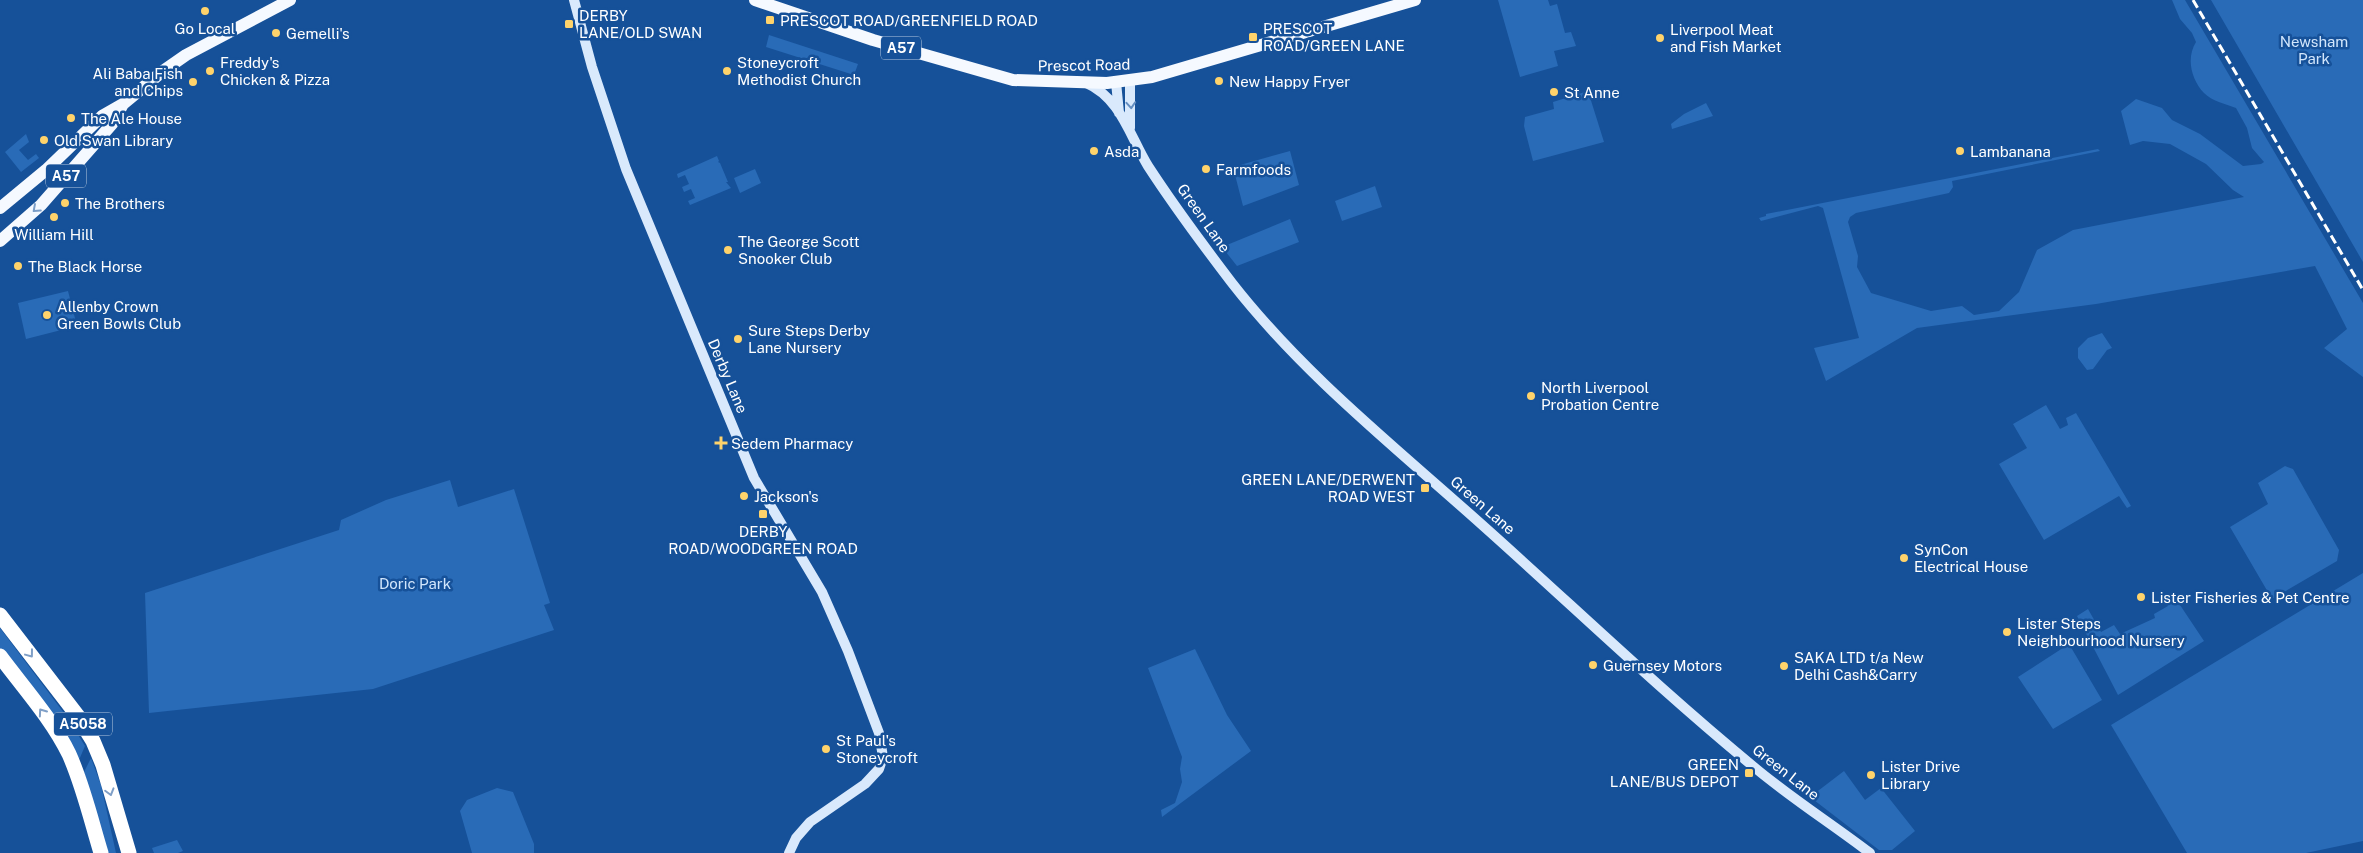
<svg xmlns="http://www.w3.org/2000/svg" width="2363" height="853" font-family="'Public Sans',sans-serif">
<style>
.green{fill:#296bb7}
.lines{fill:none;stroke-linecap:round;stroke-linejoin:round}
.secondary{stroke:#d9e9fc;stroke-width:10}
.primary{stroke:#f5f9ff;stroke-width:12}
.highway{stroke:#fff;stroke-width:15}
.rail{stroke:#fff;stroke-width:3;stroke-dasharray:9 4;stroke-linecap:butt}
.oneway{stroke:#648ec1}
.oneway2{stroke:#7a9dc7}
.oneway3{stroke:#7f9fc7}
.poi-dot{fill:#ffd36b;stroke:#165199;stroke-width:2}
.labels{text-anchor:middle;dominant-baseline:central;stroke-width:5;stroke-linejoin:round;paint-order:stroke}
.shield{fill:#165199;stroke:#b9cbe0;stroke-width:1}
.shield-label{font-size:14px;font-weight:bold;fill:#fff}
.poi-label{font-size:15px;fill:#fff;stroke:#165199;text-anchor:start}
.park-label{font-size:15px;fill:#d2e6fc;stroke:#165199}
.street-label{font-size:15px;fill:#fff;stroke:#165199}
</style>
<rect width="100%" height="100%" fill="#165199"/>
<!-- green -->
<path class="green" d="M 1498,0 L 1548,0 L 1550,6 L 1557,4 L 1565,33 L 1571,32 L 1576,46 L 1554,51 L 1558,66 L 1520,77 Z
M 2172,0 L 2185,0 L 2363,303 L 2363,377 L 2324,348 L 2347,329 L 2315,266 L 2096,304 L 1917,328 L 1826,381 L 1814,348 L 1859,338 L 1823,208 L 1818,206 L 1761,221 L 1759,218 L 1766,216 L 1766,214 L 2098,149 L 2100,151 L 1952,181 L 1953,187 L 1949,193 L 1856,213 L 1850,217 L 1848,222 L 1858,256 L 1857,267 L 1871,293 L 1931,311 L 1962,306 L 1974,315 L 1999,311 L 2019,292 L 2037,250 L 2073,230 L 2244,197 L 2233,190 L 2206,164 L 2170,144 L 2143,141 L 2130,145 L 2121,111 L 2136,99 L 2162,108 L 2172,120 L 2200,134 L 2243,166 L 2261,164 L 2264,162 L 2252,148 L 2247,128 L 2236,108 C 2225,104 2212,101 2204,93 C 2191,79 2186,58 2196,42 L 2192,33 L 2180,19 Z
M 2211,0 L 2363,0 L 2363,262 Z
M 769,35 L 858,64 L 854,75 L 766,47 Z
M 1588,91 L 1604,142 L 1533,161 L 1524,126 L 1525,117 L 1554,109 L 1553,102 Z
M 1706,103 L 1713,116 L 1672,129 L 1671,124 L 1684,114 Z
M 26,134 L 29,142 L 19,150 L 28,160 L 36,154 L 39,158 L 21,172 L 5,152 Z
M 1290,151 L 1299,185 L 1243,206 L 1233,167 Z
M 717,156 L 719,161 L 718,162 L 720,163 L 728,182 L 726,182 L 731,188 L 690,205 L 688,201 L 695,198 L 691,189 L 684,192 L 682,187 L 689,184 L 685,175 L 678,178 L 677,174 Z
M 755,169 L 761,183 L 740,193 L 734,178 Z
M 1375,186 L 1382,207 L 1342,221 L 1335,201 Z
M 1290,219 L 1299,242 L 1237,266 L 1222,247 Z
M 68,291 L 77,326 L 26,339 L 18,303 Z
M 2102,333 L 2112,348 L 2107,350 L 2093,369 L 2087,370 L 2078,358 L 2078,348 L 2088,338 Z
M 2046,405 L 2060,429 L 2068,425 L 2066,418 L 2076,413 L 2131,506 L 2127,508 L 2119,496 L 2044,540 L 1999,464 L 2027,448 L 2013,424 Z
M 2285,466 L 2293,469 L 2339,550 L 2337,561 L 2272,599 L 2230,527 L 2268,504 L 2258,483 Z
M 450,480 L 458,507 L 514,489 L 550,603 L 544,605 L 554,630 L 373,689 L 149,713 L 145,593 L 339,530 L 341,520 L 386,500 Z
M 2363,573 L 2363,841 L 2306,853 L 2187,853 L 2111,725 Z
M 2172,593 L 2204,641 L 2118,695 L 2077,616 L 2088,609 L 2101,632 L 2114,625 L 2120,634 L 2155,618 L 2154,614 L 2168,606 L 2163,598 Z
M 0,628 L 67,717 L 85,746 L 79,760 L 64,733 L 0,648 Z
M 2069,644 L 2102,700 L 2053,729 L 2018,677 Z
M 1195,649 L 1227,715 L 1251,751 L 1162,817 L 1161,810 L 1175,803 L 1182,782 L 1180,769 L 1182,757 L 1148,668 Z
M 91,758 L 101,785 L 116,853 L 107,853 L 84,772 Z
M 1844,771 L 1865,800 L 1881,788 L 1915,831 L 1892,850 L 1879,850 L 1810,797 Z
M 497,788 L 513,792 L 534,844 L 534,853 L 472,853 L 460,811 L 467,800 Z
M 177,840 L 183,851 L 178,853 L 154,853 L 152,848 Z"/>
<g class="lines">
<!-- secondary -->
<path class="secondary" d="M 574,0 L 592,67 L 626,169 L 754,478 L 822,592 L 848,651 L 879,733 L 883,757 L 879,769 L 865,784 L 810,822 L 796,838 L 789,853
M 1116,82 L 1119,113
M 1130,82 L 1130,128
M 1086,83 C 1121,98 1130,137 1148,166 C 1174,206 1203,245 1232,283 C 1303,374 1394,446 1480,523 C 1571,604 1659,689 1754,767 C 1791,798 1832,824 1870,853"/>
<!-- primary -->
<path class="primary" d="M 755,0 L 873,40 L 1013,80 L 1107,83 L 1152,77 L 1415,0
M 0,208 L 46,170 L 102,116 L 123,104 L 163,71 L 186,55 L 290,0
M 0,241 L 41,205 L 112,124 L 123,104"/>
<!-- highway -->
<path class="highway" d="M 0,615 L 77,715 L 93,741 L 103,765 L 129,853
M 0,656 C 23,687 52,719 69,754 C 83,785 91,820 101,853"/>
<!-- rail -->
<path class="rail" d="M 2193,0 L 2363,290"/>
</g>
<!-- one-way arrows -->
<defs><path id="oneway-chevron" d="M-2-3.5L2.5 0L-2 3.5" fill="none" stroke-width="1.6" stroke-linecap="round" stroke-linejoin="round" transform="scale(1.25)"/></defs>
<use class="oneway" href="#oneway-chevron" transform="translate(1131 105) rotate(86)"/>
<use class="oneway2" href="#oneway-chevron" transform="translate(36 209) rotate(138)"/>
<g class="oneway3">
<use href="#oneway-chevron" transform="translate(30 654) rotate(53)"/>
<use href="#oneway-chevron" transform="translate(42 712) rotate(-125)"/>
<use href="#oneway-chevron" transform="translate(110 792) rotate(74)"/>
</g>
<!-- markers -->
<g class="poi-dot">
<circle cx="205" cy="11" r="5"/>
<rect x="765" y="15" width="10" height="10" rx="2.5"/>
<rect x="564" y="19" width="10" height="10" rx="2.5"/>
<circle cx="276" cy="33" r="5"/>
<rect x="1248" y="32" width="10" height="10" rx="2.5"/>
<circle cx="1660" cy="38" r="5"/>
<circle cx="210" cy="71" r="5"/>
<circle cx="727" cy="71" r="5"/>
<circle cx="1219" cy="81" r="5"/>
<circle cx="193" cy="82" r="5"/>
<circle cx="1554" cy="92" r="5"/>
<circle cx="71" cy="118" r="5"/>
<circle cx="44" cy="140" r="5"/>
<circle cx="1094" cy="151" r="5"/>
<circle cx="1960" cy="151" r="5"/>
<circle cx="1206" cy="169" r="5"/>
<circle cx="65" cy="203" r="5"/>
<circle cx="54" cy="217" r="5"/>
<circle cx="728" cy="250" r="5"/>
<circle cx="18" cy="266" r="5"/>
<circle cx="47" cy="315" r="5"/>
<circle cx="738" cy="339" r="5"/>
<circle cx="1531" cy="396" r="5"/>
<path d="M718.5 435.5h5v5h5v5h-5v5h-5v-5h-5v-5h5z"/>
<rect x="1420" y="483" width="10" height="10" rx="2.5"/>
<circle cx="744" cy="496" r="5"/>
<rect x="758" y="509" width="10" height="10" rx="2.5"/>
<circle cx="1904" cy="558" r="5"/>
<circle cx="2141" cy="597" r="5"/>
<circle cx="2007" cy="632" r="5"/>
<circle cx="1593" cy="665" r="5"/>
<circle cx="1784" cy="666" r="5"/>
<circle cx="826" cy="749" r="5"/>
<rect x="1744" y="768" width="10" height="10" rx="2.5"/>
<circle cx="1871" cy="775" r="5"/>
</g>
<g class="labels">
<!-- shield labels -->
<g class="shield">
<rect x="881" y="36.5" width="40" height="23" rx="4"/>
<rect x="46" y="164.5" width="40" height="23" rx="4"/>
<rect x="54" y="712.5" width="58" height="23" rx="4"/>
</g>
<g class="shield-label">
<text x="901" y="48">A57</text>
<text x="66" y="176">A57</text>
<text x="83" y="724">A5058</text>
</g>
<!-- poi labels -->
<g class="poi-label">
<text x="579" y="15">DERBY<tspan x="579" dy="17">LANE/OLD SWAN</tspan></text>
<text x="780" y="20">PRESCOT ROAD/GREENFIELD ROAD</text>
<text x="205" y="28" text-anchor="middle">Go Local</text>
<text x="1263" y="28">PRESCOT<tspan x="1263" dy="17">ROAD/GREEN LANE</tspan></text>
<text x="1670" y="29">Liverpool Meat<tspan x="1670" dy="17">and Fish Market</tspan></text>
<text x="286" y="33">Gemelli's</text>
<text x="220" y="62">Freddy's<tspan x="220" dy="17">Chicken &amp; Pizza</tspan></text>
<text x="737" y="62">Stoneycroft<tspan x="737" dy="17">Methodist Church</tspan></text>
<text x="183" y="73" text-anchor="end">Ali Baba Fish<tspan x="183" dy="17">and Chips</tspan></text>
<text x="1229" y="81">New Happy Fryer</text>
<text x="1564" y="92">St Anne</text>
<text x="81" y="118">The Ale House</text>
<text x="54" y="140">Old Swan Library</text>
<text x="1104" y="151">Asda</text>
<text x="1970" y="151">Lambanana</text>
<text x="1216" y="169">Farmfoods</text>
<text x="75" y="203">The Brothers</text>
<text x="54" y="234" text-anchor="middle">William Hill</text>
<text x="738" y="241">The George Scott<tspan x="738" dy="17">Snooker Club</tspan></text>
<text x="28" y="266">The Black Horse</text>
<text x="57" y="306">Allenby Crown<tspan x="57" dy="17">Green Bowls Club</tspan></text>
<text x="748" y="330">Sure Steps Derby<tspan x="748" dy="17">Lane Nursery</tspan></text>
<text x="1541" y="387">North Liverpool<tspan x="1541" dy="17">Probation Centre</tspan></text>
<text x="731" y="443">Sedem Pharmacy</text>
<text x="1415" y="479" text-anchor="end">GREEN LANE/DERWENT<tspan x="1415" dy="17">ROAD WEST</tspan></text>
<text x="754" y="496">Jackson's</text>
<text x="763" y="531" text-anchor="middle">DERBY<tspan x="763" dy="17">ROAD/WOODGREEN ROAD</tspan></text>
<text x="1914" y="549">SynCon<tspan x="1914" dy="17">Electrical House</tspan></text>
<text x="2151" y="597">Lister Fisheries &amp; Pet Centre</text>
<text x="2017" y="623">Lister Steps<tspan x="2017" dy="17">Neighbourhood Nursery</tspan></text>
<text x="1794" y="657">SAKA LTD t/a New<tspan x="1794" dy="17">Delhi Cash&amp;Carry</tspan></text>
<text x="1603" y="665">Guernsey Motors</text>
<text x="836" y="740">St Paul's<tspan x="836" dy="17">Stoneycroft</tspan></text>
<text x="1739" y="764" text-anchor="end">GREEN<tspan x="1739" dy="17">LANE/BUS DEPOT</tspan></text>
<text x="1881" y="766">Lister Drive<tspan x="1881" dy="17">Library</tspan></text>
</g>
<!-- park labels -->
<g class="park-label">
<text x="2314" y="41">Newsham<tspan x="2314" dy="17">Park</tspan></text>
<text x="415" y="583">Doric Park</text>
</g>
<!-- street labels -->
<g class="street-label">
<text transform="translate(1084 65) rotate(-1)">Prescot Road</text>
<text transform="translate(1204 218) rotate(55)">Green Lane</text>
<text transform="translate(728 376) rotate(67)">Derby Lane</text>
<text transform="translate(1483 505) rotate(41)">Green Lane</text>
<text transform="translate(1786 772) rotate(38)">Green Lane</text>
</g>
</g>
</svg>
